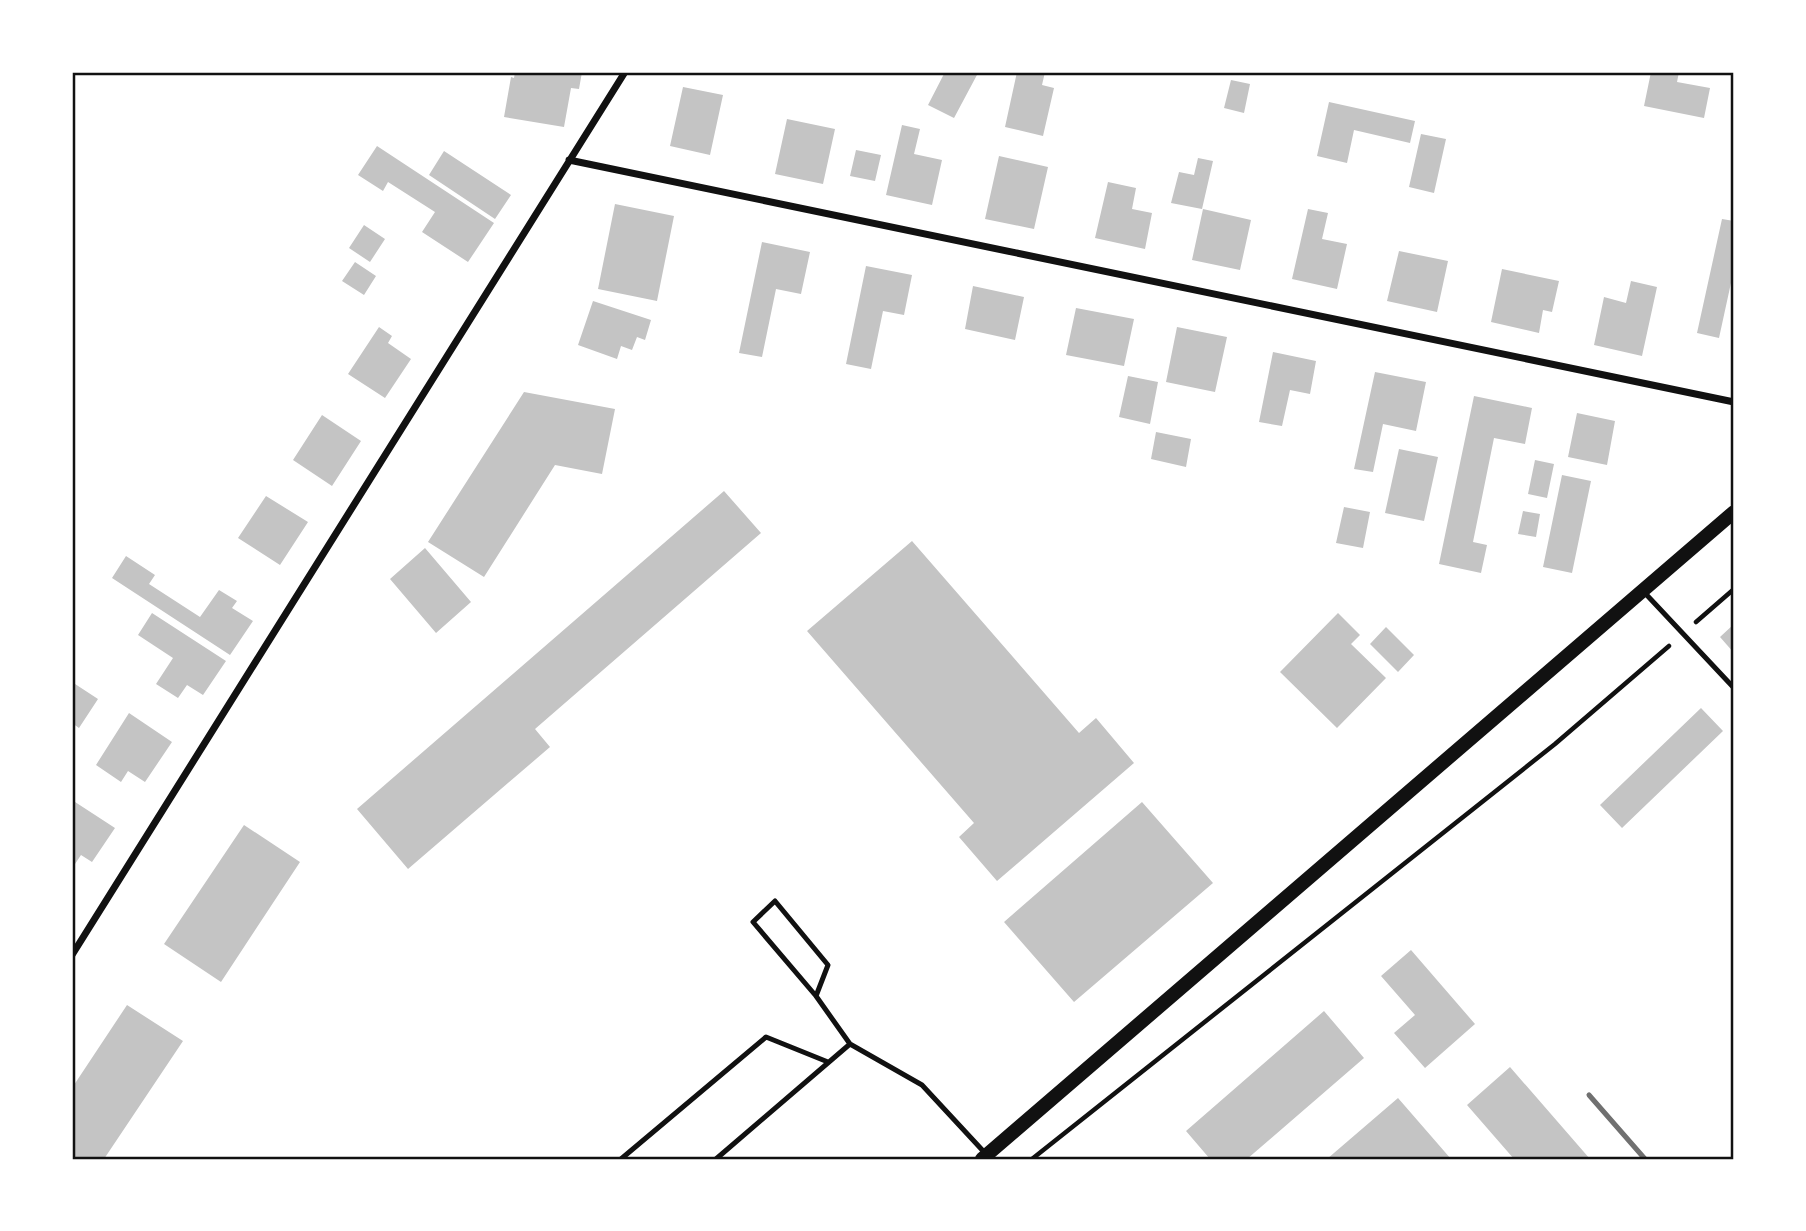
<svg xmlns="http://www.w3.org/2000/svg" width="1806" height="1231" font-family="'DM Sans',sans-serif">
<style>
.building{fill:#c4c4c4}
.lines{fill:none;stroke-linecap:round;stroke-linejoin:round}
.path{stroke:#111;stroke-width:4.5}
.service{stroke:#111;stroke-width:5}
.minor{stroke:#111;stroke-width:7}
.secondary{stroke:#111;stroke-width:14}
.rail{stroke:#707070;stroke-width:5}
.neatline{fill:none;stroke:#111;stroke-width:2.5}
</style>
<rect width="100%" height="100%" fill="#fff"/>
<!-- building -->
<path class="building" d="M 515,72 L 582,72 L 579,89 L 571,88 L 564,127 L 504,117 L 511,77 L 514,78 Z
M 945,72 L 978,73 L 954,118 L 928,105 Z
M 1017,72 L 1045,72 L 1042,85 L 1054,88 L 1043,136 L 1005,127 Z
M 1651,72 L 1679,72 L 1677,82 L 1710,88 L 1704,118 L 1644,106 Z
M 1231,80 L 1250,84 L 1244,113 L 1224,108 Z
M 683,87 L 723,95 L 710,155 L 670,146 Z
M 1329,102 L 1415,121 L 1410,143 L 1354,130 L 1347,163 L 1317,156 Z
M 787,119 L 835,129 L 823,184 L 775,174 Z
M 902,125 L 920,129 L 914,154 L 942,160 L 932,205 L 886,195 Z
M 1421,134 L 1446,139 L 1434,193 L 1409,187 Z
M 377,146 L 494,223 L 468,262 L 422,232 L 435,212 L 388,182 L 383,191 L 358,175 Z
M 856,150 L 881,155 L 875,181 L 850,176 Z
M 444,151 L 511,195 L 495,219 L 429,175 Z
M 999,156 L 1048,167 L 1034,229 L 985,219 Z
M 1198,158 L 1213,161 L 1202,209 L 1171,203 L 1179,172 L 1194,175 Z
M 1108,182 L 1136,188 L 1132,209 L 1152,213 L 1145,249 L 1095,238 Z
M 615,204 L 674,216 L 657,301 L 598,289 Z
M 1203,209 L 1251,220 L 1240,270 L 1192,260 Z
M 1308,209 L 1328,213 L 1322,239 L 1347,244 L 1337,289 L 1292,279 Z
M 1722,219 L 1734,221 L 1734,269 L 1719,338 L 1697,333 Z
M 364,225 L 385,239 L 370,262 L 349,248 Z
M 762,242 L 810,252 L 801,294 L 776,289 L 762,357 L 739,353 Z
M 1399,251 L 1448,261 L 1437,312 L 1387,301 Z
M 355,262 L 376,276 L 364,295 L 342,281 Z
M 866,266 L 912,275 L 904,315 L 883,311 L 871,369 L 846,364 Z
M 1502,269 L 1559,281 L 1552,312 L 1543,310 L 1539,333 L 1491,322 Z
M 1631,281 L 1657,287 L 1642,356 L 1594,345 L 1604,297 L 1626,303 Z
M 973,286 L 1024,297 L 1015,340 L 965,329 Z
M 593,301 L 651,320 L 645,340 L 637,337 L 632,350 L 621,346 L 617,359 L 578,345 Z
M 1076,308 L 1134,319 L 1124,366 L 1066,355 Z
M 379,327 L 392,336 L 388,343 L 411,359 L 385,398 L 348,374 Z
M 1177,327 L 1227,337 L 1215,392 L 1166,382 Z
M 1273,352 L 1316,361 L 1310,394 L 1290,390 L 1282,426 L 1259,422 Z
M 1375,372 L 1426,382 L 1416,431 L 1383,424 L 1373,472 L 1354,469 Z
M 1128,376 L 1158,382 L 1150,424 L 1119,417 Z
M 524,392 L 615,409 L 602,474 L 555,465 L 484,577 L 428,542 Z
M 1474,396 L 1532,408 L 1525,444 L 1494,438 L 1473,542 L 1487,545 L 1481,573 L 1439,564 Z
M 1577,413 L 1615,421 L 1607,465 L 1568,457 Z
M 322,415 L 361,441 L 332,486 L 293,460 Z
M 1156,432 L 1191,439 L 1186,467 L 1151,459 Z
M 1399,449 L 1438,457 L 1424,521 L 1385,513 Z
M 1535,460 L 1554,464 L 1547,498 L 1528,494 Z
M 1562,475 L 1591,481 L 1572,573 L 1543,567 Z
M 724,491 L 761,533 L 535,729 L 550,747 L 408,869 L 357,809 Z
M 266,496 L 308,522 L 280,565 L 238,538 Z
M 1344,507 L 1370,512 L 1363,548 L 1336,543 Z
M 1523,511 L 1540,514 L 1536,537 L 1518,534 Z
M 912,541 L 1079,733 L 1096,718 L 1134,763 L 997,881 L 959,837 L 974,823 L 807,631 Z
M 425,548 L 471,602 L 436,633 L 390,579 Z
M 126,556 L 155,575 L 149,584 L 200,617 L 219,590 L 237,601 L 232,608 L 253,621 L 230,655 L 112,578 Z
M 152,613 L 226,661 L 203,695 L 187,685 L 178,698 L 156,684 L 173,658 L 138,635 Z
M 1338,613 L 1360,635 L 1351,644 L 1386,678 L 1337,728 L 1280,672 Z
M 1734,624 L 1734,653 L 1720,637 Z
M 1386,627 L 1414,655 L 1398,672 L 1370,644 Z
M 72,682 L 98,699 L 79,728 L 72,723 Z
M 1701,708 L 1723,731 L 1622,828 L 1600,805 Z
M 129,713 L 172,742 L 145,782 L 128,771 L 121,782 L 96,765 Z
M 72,800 L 115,828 L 92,862 L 81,855 L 75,864 L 72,862 Z
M 1142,802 L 1213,883 L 1074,1002 L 1004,922 Z
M 244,825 L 300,862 L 221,982 L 164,944 Z
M 1411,950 L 1475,1024 L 1425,1068 L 1394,1033 L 1415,1015 L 1381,976 Z
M 127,1005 L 183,1041 L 104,1159 L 72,1159 L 72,1088 Z
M 1324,1011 L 1364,1058 L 1247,1159 L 1210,1159 L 1186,1131 Z
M 1510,1067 L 1590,1159 L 1514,1159 L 1467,1105 Z
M 1398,1098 L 1451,1159 L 1327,1159 Z"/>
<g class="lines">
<!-- path -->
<path class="path" d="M 1696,622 L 1734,589
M 1032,1159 L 1555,744 L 1669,646"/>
<!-- service -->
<path class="service" d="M 1643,591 L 1734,688
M 816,996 L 753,922 L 775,901 L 828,965 L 816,996 L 850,1044
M 621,1159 L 766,1037 L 828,1062
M 716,1159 L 850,1044 L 922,1085 L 985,1153"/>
<!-- minor -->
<path class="minor" d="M 569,160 L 1734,402
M 72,955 L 625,72"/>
<!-- secondary -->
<path class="secondary" d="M 982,1159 L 1734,512"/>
<!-- rail -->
<path class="rail" d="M 1589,1095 L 1645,1159"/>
</g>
<!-- border -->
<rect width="1806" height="1231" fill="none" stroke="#ffffff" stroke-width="147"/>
<rect x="74" y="74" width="1658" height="1084" class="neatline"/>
</svg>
